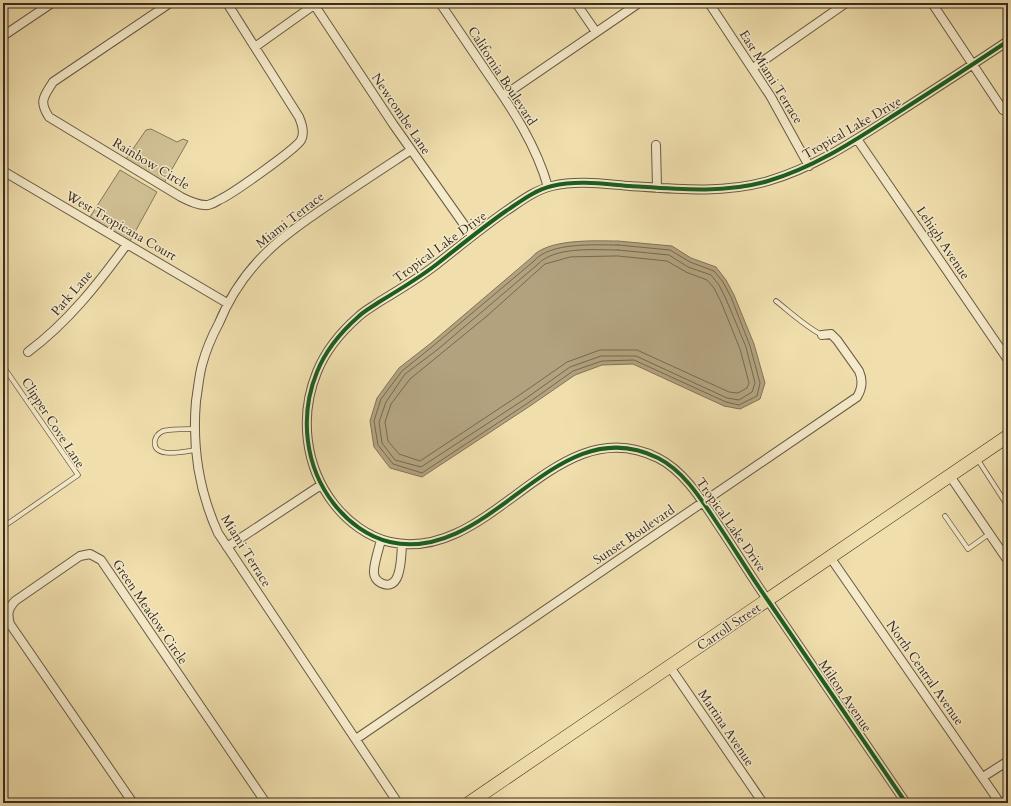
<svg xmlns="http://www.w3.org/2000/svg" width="1011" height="806" font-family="Cardo,serif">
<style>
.green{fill:#d1c195;stroke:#85775c}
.water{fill:#b2a27e;stroke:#827359}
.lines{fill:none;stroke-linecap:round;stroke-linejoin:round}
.shore{stroke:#766850;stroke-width:1}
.lane-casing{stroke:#675a45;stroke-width:5.5}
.street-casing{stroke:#675a45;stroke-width:10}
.primary-casing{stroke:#392d22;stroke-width:14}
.lane{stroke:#f5eaca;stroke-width:4}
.street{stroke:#f5eaca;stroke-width:8}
.primary{stroke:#f0dfad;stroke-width:13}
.cycleway-casing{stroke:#f5eaca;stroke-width:6}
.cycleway{stroke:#1b5e20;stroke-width:4}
.labels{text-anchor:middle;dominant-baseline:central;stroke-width:3;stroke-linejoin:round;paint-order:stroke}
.street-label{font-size:13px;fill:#392d22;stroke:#f5eaca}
</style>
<rect width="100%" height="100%" fill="#f0dfad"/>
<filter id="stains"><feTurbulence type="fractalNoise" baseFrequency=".005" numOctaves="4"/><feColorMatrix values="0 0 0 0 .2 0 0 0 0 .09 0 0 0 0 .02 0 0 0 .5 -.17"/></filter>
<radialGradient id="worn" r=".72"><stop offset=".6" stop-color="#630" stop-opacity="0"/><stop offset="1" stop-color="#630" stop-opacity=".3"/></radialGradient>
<!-- green -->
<path class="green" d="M 151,129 L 177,142 L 183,139 L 188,141 L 164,183 L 126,159 L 146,130 Z
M 120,170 L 157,192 L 130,241 L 90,217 Z"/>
<!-- water -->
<path class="water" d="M 618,241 L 672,246 L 691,258 L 716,267 L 726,280 L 734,295 L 754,344 L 765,383 L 760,399 L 740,409 L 724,406 L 633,364 L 602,365 L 575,375 L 530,406 L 422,477 L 390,468 L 374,447 L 370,421 L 377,398 L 399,368 L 431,343 L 531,258 C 547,238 595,241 618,241 Z"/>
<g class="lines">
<!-- shore -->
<path class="shore" d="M 618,245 L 670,250 L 690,262 L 714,271 L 723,282 L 731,297 L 750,346 L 760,383 L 757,396 L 739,405 L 726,402 L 634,360 L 602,361 L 573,371 L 528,403 L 422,473 L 393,464 L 378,445 L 374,421 L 381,399 L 402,371 L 433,346 L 534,261 C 550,242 594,245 618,245 Z
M 618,250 L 669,255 L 688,267 L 711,275 L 719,285 L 726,299 L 746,347 L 755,383 L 752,392 L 739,400 L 727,398 L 636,356 L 601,356 L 570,367 L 525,399 L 421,467 L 395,460 L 382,443 L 379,422 L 386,402 L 405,374 L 437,350 L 537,265 C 554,246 594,250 618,250 Z
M 618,256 L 667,261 L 686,272 L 707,280 L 714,288 L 721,302 L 740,349 L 749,383 L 747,388 L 738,393 L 729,392 L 637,350 L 600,350 L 567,362 L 521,394 L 420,461 L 399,454 L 388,441 L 385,422 L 391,404 L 410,379 L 487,316 L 545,264 L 570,257 Z"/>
<!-- lane casing -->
<g class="lane-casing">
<path id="lane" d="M 776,301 C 790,312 806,327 822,335
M 3,366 L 78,475 L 3,527
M 3,378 L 8,374
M 194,429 C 186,429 171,429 163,431 C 159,433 156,436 155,440 C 151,460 186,451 196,450
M 978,460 L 1007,505
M 945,516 L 968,549 L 989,534"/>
</g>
<!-- street casing -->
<g class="street-casing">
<path id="street" d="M 170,3 L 53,82 C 43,97 39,102 49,117 L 181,197 C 189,201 199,206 208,205 C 212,204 216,202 219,200 C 231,195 296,149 301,140 C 305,133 302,124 299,117 L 227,3
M 313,3 L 393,124 L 472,236
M 440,3 C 456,27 472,50 488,74 C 513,110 536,145 548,187
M 576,3 L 596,32
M 709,3 L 771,97 L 809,166
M 932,3 L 1003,110
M 3,36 L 52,3
M 255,47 L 314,5
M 753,68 L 846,3
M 503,96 L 639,3
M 857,139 L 1008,360
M 656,145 L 657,188
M 3,171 L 227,303
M 28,352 C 68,322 98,284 127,244
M 950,476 L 1008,561
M 381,540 C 379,548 373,566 374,573 C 374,577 377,581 381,583 C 402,593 401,556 402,545
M 227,547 L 321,485
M 830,557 L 1000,803
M 670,667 L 763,803
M 356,739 L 857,397 C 862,389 863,380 859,371 L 837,340 L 831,334 L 822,335
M 983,777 L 1008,761
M 133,803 L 10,624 C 7,614 8,609 15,601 L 80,556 L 90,554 L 101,560 L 266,803
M 398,803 L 218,533 C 199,491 192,447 196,401 C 198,389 199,376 202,365 C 206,350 212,336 219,323 C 230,296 247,271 268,251 C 280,239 294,229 308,219 C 342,195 376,173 411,150
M 906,803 C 860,736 814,669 769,602 C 752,578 737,553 721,529 C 704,504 686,472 658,458 C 555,406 492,565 390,542 C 368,537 348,522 334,504 C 305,467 299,416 317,372 C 325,352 341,332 358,317 C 364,311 372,307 379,302 C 399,290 419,278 437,264 C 460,246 483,227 506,211 C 521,201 535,190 552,186 C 578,180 604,184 630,186 C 675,189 724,194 768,181 C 816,167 857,139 899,112 C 935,89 972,65 1008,41"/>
</g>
<!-- primary casing -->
<g class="primary-casing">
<path id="primary" d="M 469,803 L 1008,436"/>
</g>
<!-- lane -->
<use href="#lane" class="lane"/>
<!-- street -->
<use href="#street" class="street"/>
<!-- primary -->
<use href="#primary" class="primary"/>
<!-- cycleway casing -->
<g class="cycleway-casing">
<path id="cycleway" d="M 906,803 C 860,736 814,669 769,602 C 752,578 737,553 721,529 C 704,504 686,472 658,458 C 555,406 492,565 390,542 C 368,537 348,522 334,504 C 305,467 299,416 317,372 C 325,352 341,332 358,317 C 364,311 372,307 379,302 C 399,290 419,278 437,264 C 460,246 483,227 506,211 C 521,201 535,190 552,186 C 578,180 604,184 630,186 C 675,189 724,194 768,181 C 816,167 857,139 899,112 C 935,89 972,65 1008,41"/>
</g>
<!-- cycleway -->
<use href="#cycleway" class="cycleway"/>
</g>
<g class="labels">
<!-- street labels -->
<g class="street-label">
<text transform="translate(502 76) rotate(57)">California Boulevard</text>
<text transform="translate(771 77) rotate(58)">East Miami Terrace</text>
<text transform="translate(401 114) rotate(56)">Newcombe Lane</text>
<text transform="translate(852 128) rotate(-30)">Tropical Lake Drive</text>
<text transform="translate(151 164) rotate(31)">Rainbow Circle</text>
<text transform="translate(290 220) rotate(-38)">Miami Terrace</text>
<text transform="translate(121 226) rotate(30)">West Tropicana Court</text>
<text transform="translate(943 243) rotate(56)">Lehigh Avenue</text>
<text transform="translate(440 247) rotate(-36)">Tropical Lake Drive</text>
<text transform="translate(72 293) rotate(-49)">Park Lane</text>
<text transform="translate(53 423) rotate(57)">Clipper Cove Lane</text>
<text transform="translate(731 525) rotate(55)">Tropical Lake Drive</text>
<text transform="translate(634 535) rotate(-34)">Sunset Boulevard</text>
<text transform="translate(246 551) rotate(58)">Miami Terrace</text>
<text transform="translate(150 612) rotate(56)">Green Meadow Circle</text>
<text transform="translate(729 627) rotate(-34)">Carroll Street</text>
<text transform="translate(925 673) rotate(55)">North Central Avenue</text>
<text transform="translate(845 696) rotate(56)">Milton Avenue</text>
<text transform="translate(726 728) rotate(56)">Martina Avenue</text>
</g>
</g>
<!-- margin -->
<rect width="1011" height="806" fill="none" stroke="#f0dfad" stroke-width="16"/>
<rect x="4" y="4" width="1003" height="798" fill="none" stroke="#392d22" stroke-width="2"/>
<rect x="8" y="8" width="995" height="790" fill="none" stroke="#392d22"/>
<rect width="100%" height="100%" filter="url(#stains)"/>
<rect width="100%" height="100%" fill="url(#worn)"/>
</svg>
